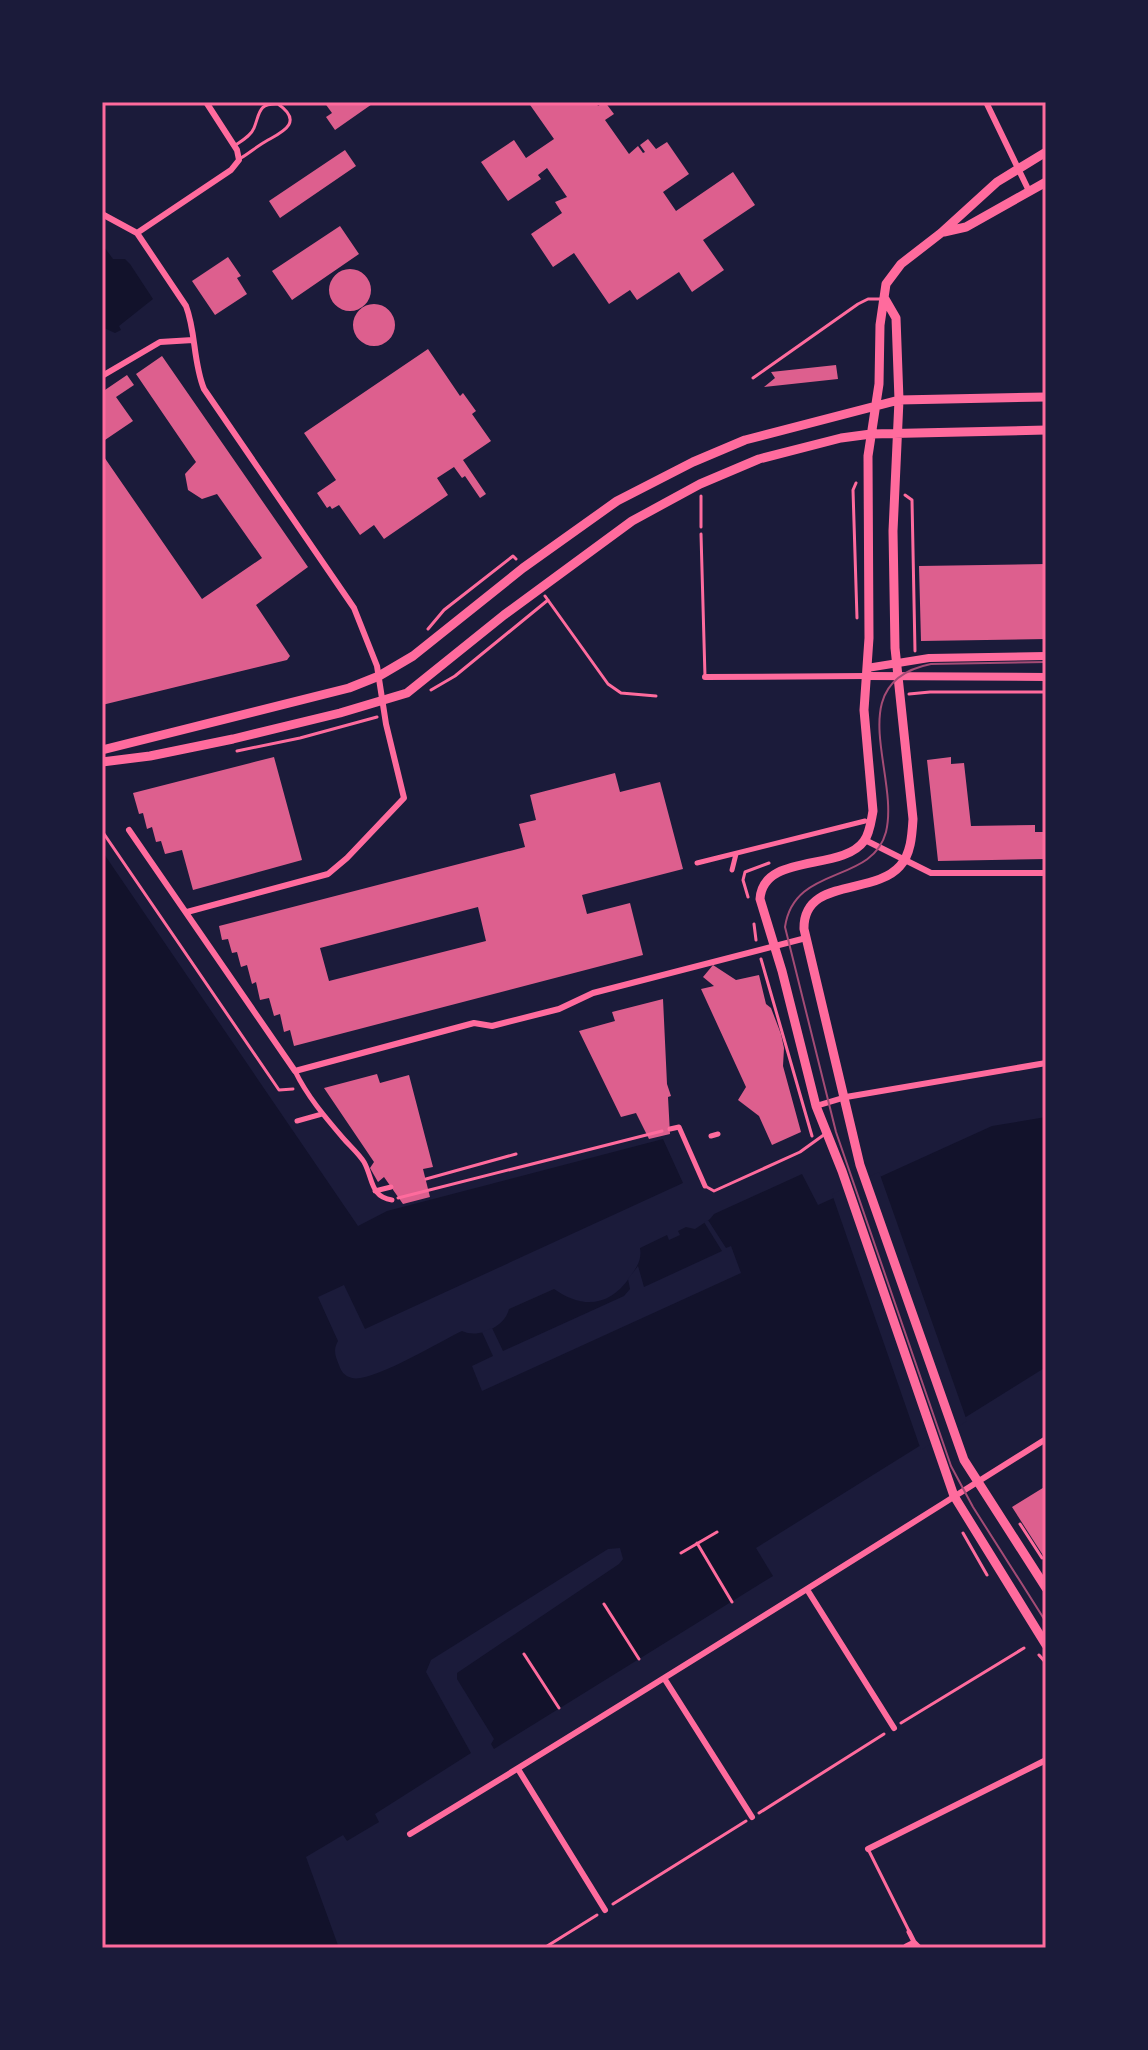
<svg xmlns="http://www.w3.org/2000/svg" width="1148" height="2050" font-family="Commissioner,sans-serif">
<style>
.water{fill:#12122b}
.pier{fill:#1b1b3a}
.building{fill:#dd5f8e;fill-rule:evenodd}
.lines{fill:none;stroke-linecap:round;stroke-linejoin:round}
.path{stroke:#ff6b9d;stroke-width:3}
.service{stroke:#ff6b9d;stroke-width:3}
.pedestrian{stroke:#ff6b9d;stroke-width:5}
.minor{stroke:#ff6b9d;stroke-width:6}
.tertiary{stroke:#ff6b9d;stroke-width:8}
.secondary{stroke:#ff6b9d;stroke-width:9}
.tram{stroke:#a44b75;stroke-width:2}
.neatline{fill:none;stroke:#ff6b9d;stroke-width:3}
</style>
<rect width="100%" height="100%" fill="#1b1b3a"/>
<!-- water -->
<path class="water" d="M 102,244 L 113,259 L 125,259 L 130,264 L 153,299 L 119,326 L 121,330 L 115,333 L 102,327 Z
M 102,851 L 358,1226 L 387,1211 L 663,1139 L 683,1183 L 365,1329 L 344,1285 L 318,1297 L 338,1341 C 333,1350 335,1355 339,1365 C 341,1371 344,1376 352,1378 C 372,1383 440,1341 462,1331 C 478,1339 505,1327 509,1309 L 554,1289 C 583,1309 609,1307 630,1277 C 637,1267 642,1260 640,1248 L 667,1235 L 669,1240 L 680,1235 L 678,1231 L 686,1227 L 695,1229 L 710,1219 L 714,1214 L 802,1174 L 818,1205 L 992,1126 L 1046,1117 L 1046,1367 L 756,1548 L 773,1576 L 494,1749 L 491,1744 L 494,1739 L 457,1679 L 457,1673 L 619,1564 L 623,1559 L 620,1548 L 608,1549 L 431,1660 L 426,1672 L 471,1753 L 375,1814 L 379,1822 L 347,1841 L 343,1835 L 306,1857 L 339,1948 L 102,1948 Z"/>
<!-- pier -->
<path class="pier" d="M 879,1172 L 967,1421 L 921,1450 L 832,1194 Z
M 708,1220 L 726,1248 L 731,1246 L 741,1273 L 482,1391 L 472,1366 L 493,1356 L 482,1332 L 492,1328 L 503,1351 L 624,1296 L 630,1289 L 628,1279 L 638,1266 L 644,1287 L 722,1251 L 704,1222 Z"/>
<!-- building -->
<path class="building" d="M 324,102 L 375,102 L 335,130 L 326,117 L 332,113 Z
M 528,102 L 596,102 L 598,106 L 605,102 L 614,114 L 605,120 L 629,154 L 638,146 L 643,153 L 645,152 L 640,145 L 648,139 L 656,149 L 667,142 L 689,174 L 663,192 L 676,211 L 733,172 L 755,205 L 703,240 L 724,270 L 692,292 L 679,272 L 637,300 L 630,290 L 609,304 L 574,253 L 553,267 L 531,234 L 562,213 L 555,202 L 567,197 L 547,168 L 538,175 L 541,179 L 508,201 L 481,162 L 514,140 L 526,158 L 554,139 Z
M 345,150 L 356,166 L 280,218 L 269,201 Z
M 340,226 L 359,254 L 292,300 L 272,271 Z
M 228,257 L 241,276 L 237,278 L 247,294 L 215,315 L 192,281 Z
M329 290a21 21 0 1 1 42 0a21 21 0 1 1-42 0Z
M353 325a21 21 0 1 1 42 0a21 21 0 1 1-42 0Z
M 428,349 L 460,396 L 463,393 L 476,411 L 472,414 L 491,441 L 463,460 L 486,494 L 480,498 L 465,476 L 462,478 L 454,467 L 437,478 L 448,495 L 384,539 L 374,525 L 360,535 L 339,505 L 332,509 L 330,506 L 327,508 L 317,493 L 336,480 L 304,433 Z
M 162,356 L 308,567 L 256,605 L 290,656 L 287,660 L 102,705 L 102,454 L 202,599 L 262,558 L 217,494 L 202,499 L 188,490 L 185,474 L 196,462 L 136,374 Z
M 836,365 L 838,379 L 764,387 L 775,378 L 771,372 Z
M 127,375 L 134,385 L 116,397 L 133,421 L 102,442 L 102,392 Z
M 1046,564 L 1046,639 L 921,641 L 919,566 Z
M 274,757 L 302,860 L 193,890 L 182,850 L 165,854 L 161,841 L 156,842 L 152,827 L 147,829 L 143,813 L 139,814 L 133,793 Z
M 951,757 L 951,764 L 964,763 L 971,826 L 1035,825 L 1035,832 L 1046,832 L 1046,859 L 938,861 L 927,760 Z
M 615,773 L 620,792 L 660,782 L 683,869 L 582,895 L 587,914 L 630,903 L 643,955 L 294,1046 L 290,1030 L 284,1032 L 280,1014 L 274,1016 L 269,998 L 260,1000 L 256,982 L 252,984 L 247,965 L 241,967 L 237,952 L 232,953 L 228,939 L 222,940 L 219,926 L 525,847 L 519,824 L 536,820 L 530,795 ZM 478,907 L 486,941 L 329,981 L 320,948 Z
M 713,965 L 736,980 L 759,975 L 766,1004 L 771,1008 L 781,1034 L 784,1048 L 783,1066 L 801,1132 L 772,1145 L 759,1116 L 738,1100 L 746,1087 L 701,989 L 714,986 L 703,977 Z
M 663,999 L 667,1084 L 671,1096 L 668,1097 L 670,1134 L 649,1139 L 636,1113 L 621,1117 L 579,1031 L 615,1021 L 612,1012 Z
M 377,1074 L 380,1083 L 409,1075 L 433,1167 L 423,1169 L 430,1197 L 403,1204 L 384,1177 L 378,1182 L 370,1168 L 374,1162 L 324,1088 Z
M 1046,1486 L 1046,1560 L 1012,1507 Z"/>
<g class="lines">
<!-- path -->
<path class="path" d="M 856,483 L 853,490 L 857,618
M 905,495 L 912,500 L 915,651
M 701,496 L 701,527
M 545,596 L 608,684 L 621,693 L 656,696
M 428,629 L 444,610 L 513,556 L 516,559
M 431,690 L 455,676 L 548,600
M 909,694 L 930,692 L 1046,692
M 237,751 L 300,738 L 377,717
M 102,831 L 279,1090 L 293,1089
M 748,897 L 743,880 L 745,872 L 769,863
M 754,924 L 756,940
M 761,959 L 812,1136
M 426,1179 L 516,1154
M 398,1198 L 662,1131
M 1020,1524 L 1042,1558
M 963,1533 L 987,1575
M 697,1543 L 732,1602
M 681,1553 L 717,1532
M 604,1604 L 639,1659
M 524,1654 L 559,1708
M 1039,1655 L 1046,1663
M 901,1723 L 1024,1648
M 759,1813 L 884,1734
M 613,1904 L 746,1821
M 544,1948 L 597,1915"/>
<!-- service -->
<path class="service" d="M 234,146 C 241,141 251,136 254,128 C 260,113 258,103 278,104 C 307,124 277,134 263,143 C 255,148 248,154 241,158
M 753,378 L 858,304 L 868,299 L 881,299
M 701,534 L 705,677
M 705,1186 L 714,1191 L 800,1152 L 825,1134
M 868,1849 L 909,1931"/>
<!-- pedestrian -->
<path class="pedestrian" d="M 697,863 L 865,821
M 732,870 L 736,854
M 295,1071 C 307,1096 325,1117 343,1138 C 350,1146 359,1154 364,1162 C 373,1178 370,1197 392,1200
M 297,1121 L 322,1114
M 670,1129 L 679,1127 L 705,1186
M 711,1136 L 718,1134
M 375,1191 L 391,1187
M 909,1932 L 914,1942
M 906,1946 L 914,1942 L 920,1948"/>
<!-- minor -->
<path class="minor" d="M 986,102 L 1029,191
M 102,214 L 137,233 L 186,306 C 196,332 193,362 204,389 L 354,608 L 377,666 L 386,724 L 404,798 L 347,858 L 328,874 L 187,912
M 137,233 L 231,170 L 239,160 L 237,150 L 206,102
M 102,376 L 160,342 L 193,340
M 705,677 L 866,676
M 129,830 L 295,1071 L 474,1023 L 492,1026 L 559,1009 L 593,993 L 806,938
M 865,840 L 931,873 L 1046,873
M 816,1106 L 846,1097 L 1046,1063
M 808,1591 L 894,1728
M 664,1678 L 752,1817
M 518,1769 L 605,1910
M 410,1834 C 624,1705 834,1572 1046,1439
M 868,1849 L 1046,1760"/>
<!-- tertiary -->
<path class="tertiary" d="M 867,668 L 929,658 L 1046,656
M 866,676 L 1046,677"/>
<!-- secondary -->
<path class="secondary" d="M 1046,152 L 997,182 L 941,233 L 901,264 L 886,284 L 880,325 L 879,384 L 868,456 L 869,638 L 864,710 L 873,811 C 871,821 870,833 864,841 C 842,872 763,852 760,899 L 782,971 L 816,1106 L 842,1171 L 954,1496 L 1046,1645
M 944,232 L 966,227 L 1046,182
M 885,299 L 896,318 L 899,400 L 893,531 L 895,648 L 913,819 C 912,835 911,854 900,866 C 874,896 803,877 804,929 L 860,1165 L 964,1460 L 1046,1588
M 102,750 L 349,688 L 379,676 L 413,656 L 523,568 L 617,501 L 693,462 L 745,440 L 899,400 L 1046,397
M 102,762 L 150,756 L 233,739 L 340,713 L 407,693 L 504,615 L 632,521 L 700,484 L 759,459 L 841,438 L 871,434 L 1046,430"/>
<!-- tram -->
<path class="tram" d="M 1046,662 L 931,664 C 840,682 900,774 886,832 C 872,885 794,864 785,927 L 836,1132 L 951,1466 L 973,1507 L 1046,1622"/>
</g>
<!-- border -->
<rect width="1148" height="2050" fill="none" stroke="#1b1b3a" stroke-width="208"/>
<rect x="104" y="104" width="940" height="1842" class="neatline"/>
</svg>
